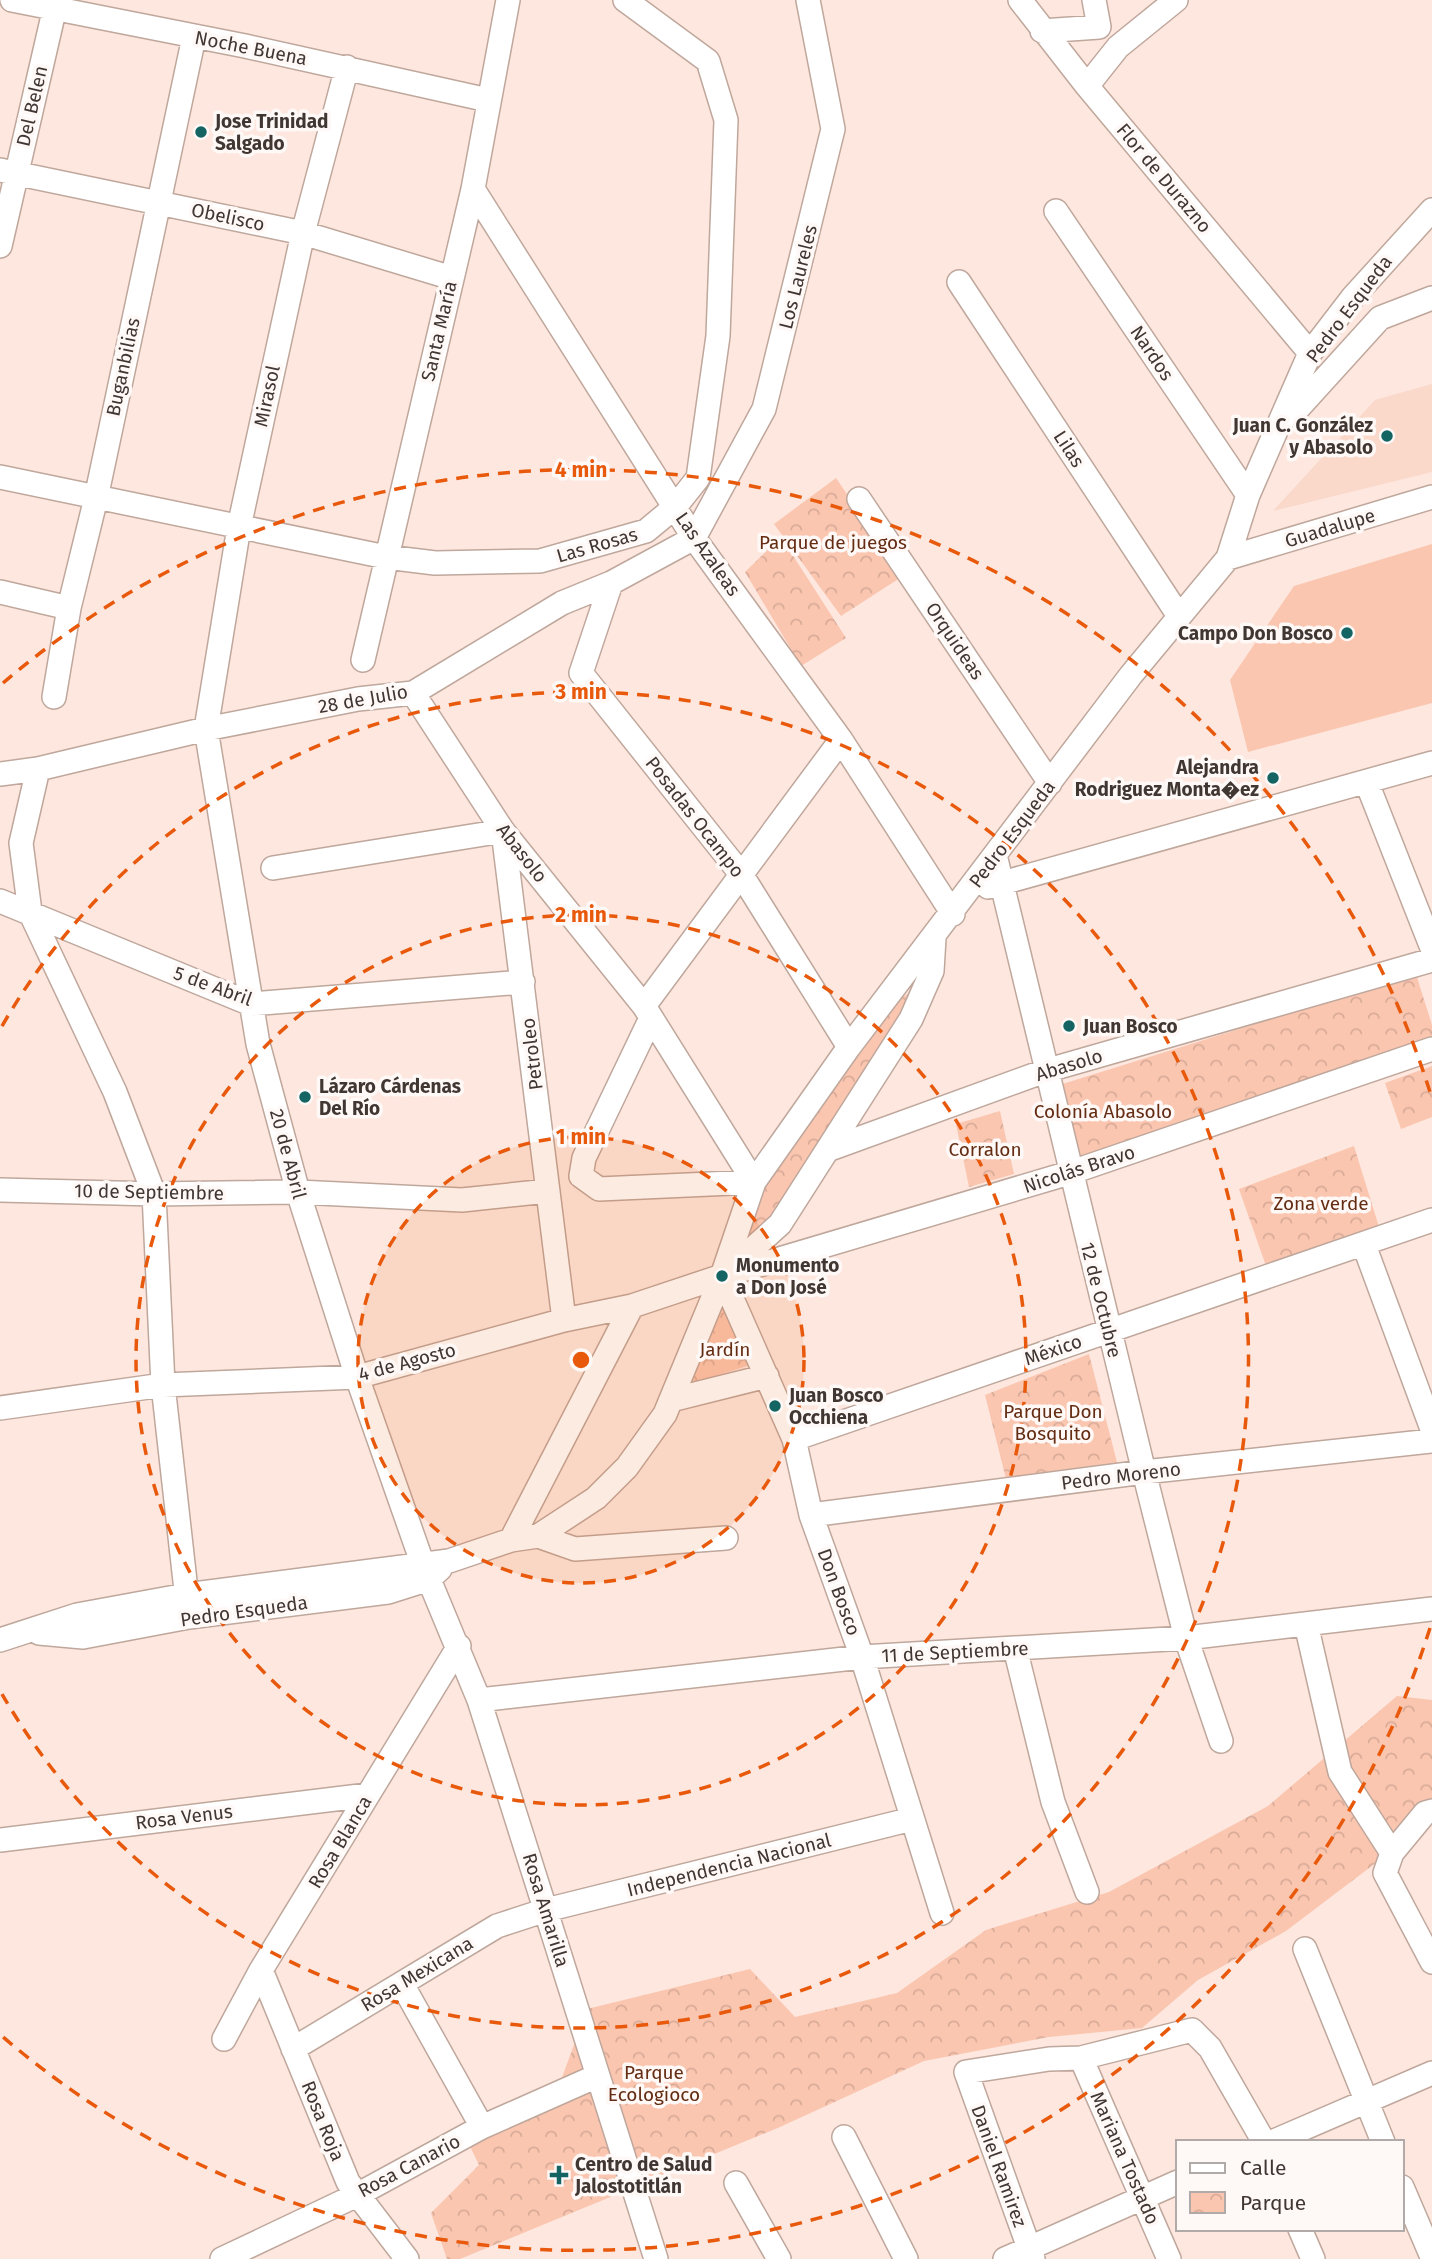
<svg xmlns="http://www.w3.org/2000/svg" width="1432" height="2259" font-family="'Fira Sans',sans-serif">
<style>
.built{fill:#fad8ca}
.park{fill:url(#park-crowns)}
.garden{fill:#fbc6b0}
.lines{fill:none;stroke-linecap:round;stroke-linejoin:round}
.minor-casing{stroke:#bfa79c;stroke-width:26}
.minor{stroke:#fff;stroke-width:23}
.ring{fill:none;stroke:#e8590c;stroke-width:3.5;stroke-dasharray:12 9}
.poi-dot{fill:#146463;stroke:#fef8f6;stroke-width:2.5}
.labels{text-anchor:middle;dominant-baseline:central;stroke-width:7;stroke-linejoin:round;paint-order:stroke}
.street-label{font-size:19px;fill:#403632;stroke:#fef8f6}
.poi-label{font-size:19px;font-weight:bold;fill:#403632;stroke:#fef8f6;text-anchor:start}
.park-label{font-size:19px;fill:#642d13;stroke:#fef8f6}
.centre{fill:#e8590c;stroke:#fef8f6;stroke-width:3.5}
.ring-label{font-size:21px;text-anchor:middle;font-weight:bold;fill:#e8590c;stroke:#fef8f6;stroke-width:7;stroke-linejoin:round;paint-order:stroke}
</style>
<defs>
<pattern id="park-crowns" width="20" height="18" patternUnits="userSpaceOnUse" patternTransform="scale(1.75)"><rect width="20" height="18" fill="#fbc6b0"/><path d="M2 6a3 3 0 1 1 6 0M12 15a3 3 0 1 1 6 0" fill="none" stroke="#d8ab98"/></pattern>
</defs>
<rect width="100%" height="100%" fill="#fde7df"/>
<!-- built -->
<path class="built" d="M 1432,384 L 1432,472 L 1273,511 L 1375,400 Z"/>
<!-- park -->
<path class="park" d="M 836,478 L 903,576 L 841,616 L 774,524 Z
M 781,537 L 846,638 L 801,666 L 745,572 Z
M 1416,974 L 1432,1025 L 1432,1037 L 1072,1160 L 1056,1086 Z
M 919,986 L 777,1221 L 737,1253 L 763,1179 L 893,1004 Z
M 1432,1066 L 1432,1117 L 1401,1129 L 1385,1083 Z
M 1000,1111 L 1014,1174 L 969,1187 L 956,1124 Z
M 1354,1146 L 1379,1227 L 1266,1266 L 1239,1189 Z
M 723,1296 L 756,1363 L 685,1386 Z
M 1089,1354 L 1118,1466 L 1006,1479 L 985,1395 Z
M 1397,1696 L 1432,1700 L 1432,1802 L 1377,1862 L 1286,1931 L 1198,1980 L 1142,2028 L 1049,2037 L 924,2061 L 780,2127 L 460,2259 L 447,2259 L 431,2213 L 479,2165 L 465,2136 L 556,2094 L 587,2009 L 750,1969 L 795,2017 L 897,1993 L 986,1930 L 1109,1892 L 1268,1806 Z"/>
<!-- garden -->
<path class="garden" d="M 1432,544 L 1432,703 L 1248,752 L 1230,680 L 1294,586 Z"/>
<g class="lines">
<!-- minor casing -->
<g class="minor-casing">
<path id="minor" d="M 12,0 L 245,46 L 488,100
M 1020,0 L 1087,86 L 1310,353
M 1042,31 L 1099,27 L 1094,0
M 347,67 L 303,233 L 239,527 L 206,729 L 258,1044 L 298,1192 L 357,1377 L 423,1565 L 479,1700 L 656,2259
M 1087,86 L 1118,47 L 1176,0
M 0,170 L 303,233 L 452,278
M 473,189 L 694,538 L 841,740 L 953,914
M 1056,211 L 1248,495
M 0,246 L 55,7
M 959,282 L 1179,616
M 1292,415 L 1380,318 L 1432,298
M 0,477 L 386,557 L 435,563 L 540,561 L 646,531 L 675,507 L 698,478 L 718,336 L 726,120 L 708,61 L 625,0
M 859,499 L 1050,783
M 1228,558 L 1432,497
M 611,583 L 581,673 L 741,874 L 849,1047
M 0,592 L 69,608
M 363,660 L 473,189 L 508,0
M 413,693 L 503,831 L 644,1006 L 754,1182 L 599,1189 L 581,1176 L 584,1158 L 651,1018
M 54,697 L 69,608 L 96,498 L 194,37
M 38,769 L 21,843 L 30,912 L 115,1092 L 154,1194 L 163,1385 L 189,1617
M 0,774 L 38,769 L 206,729 L 358,699 L 413,693 L 562,603 L 611,583 L 694,538 L 764,409 L 833,129 L 808,0
M 1367,783 L 1432,948
M 995,855 L 1144,1472 L 1186,1638 L 1221,1741
M 273,868 L 503,831 L 564,1320
M 988,887 L 1432,763
M 0,901 L 251,1004 L 523,982
M 644,1006 L 841,740
M 830,1149 L 1045,1071 L 1432,960
M 0,1190 L 154,1194 L 298,1192 L 462,1200 L 548,1191
M 1364,1245 L 1432,1429
M 727,1272 L 780,1224 L 911,1019 L 932,971 L 934,938
M 722,1276 L 794,1439 L 811,1515 L 862,1657 L 942,1913
M 671,1400 L 767,1376
M 0,1408 L 163,1385 L 357,1377 L 564,1320 L 632,1306 L 722,1276 L 1069,1173 L 1432,1049
M 794,1439 L 1432,1220
M 811,1515 L 1144,1472 L 1432,1441
M 538,1536 L 575,1549 L 726,1538
M 511,1540 L 632,1306
M 1306,1624 L 1340,1772 L 1392,1853
M 39,1633 L 83,1637 L 189,1617 L 388,1592 L 429,1579 L 440,1569
M 0,1640 L 77,1615 L 186,1595 L 449,1561 L 511,1540 L 538,1536 L 596,1498 L 627,1467 L 665,1414 L 722,1276 L 754,1182 L 849,1047 L 1131,675 L 1228,558 L 1248,495 L 1310,353 L 1353,297 L 1432,210
M 1015,1648 L 1053,1802 L 1087,1892
M 479,1700 L 862,1657 L 1186,1638 L 1432,1609
M 1432,1811 L 1425,1813 L 1392,1853 L 1385,1873 L 1432,1962
M 0,1840 L 368,1795
M 1305,1949 L 1383,2142
M 261,1970 L 348,2182 L 407,2259
M 402,1984 L 482,2127
M 224,2039 L 261,1970 L 459,1646
M 293,2049 L 497,1926 L 546,1910 L 912,1819
M 1081,2058 L 1169,2259
M 844,2137 L 906,2259
M 1272,2142 L 1432,2073
M 736,2183 L 779,2259
M 1402,2187 L 1432,2257
M 1300,2229 L 1313,2259
M 222,2259 L 357,2195 L 482,2127 L 597,2076
M 1005,2259 L 1178,2182
M 1033,2259 L 966,2072 L 1049,2059 L 1081,2058 L 1192,2030 L 1210,2048 L 1264,2142"/>
</g>
<!-- minor -->
<use href="#minor" class="minor"/>
</g>
<!-- distance rings -->
<circle cx="581" cy="1360" r="223" fill="#e8590c" fill-opacity=".12"/>
<g class="ring">
<circle cx="581" cy="1360" r="223"/>
<circle cx="581" cy="1360" r="445"/>
<path d="M2 1026A668 668 0 1 1 2 1694"/>
<path d="M1430 1628A890 890 0 0 1 3 2037M3 683A890 890 0 0 1 1430 1092"/>
</g>
<!-- markers -->
<g class="poi-dot">
<circle cx="201" cy="132" r="7"/>
<circle cx="1387" cy="436" r="7"/>
<circle cx="1347" cy="633" r="7"/>
<circle cx="1273" cy="778" r="7"/>
<circle cx="1069" cy="1026" r="7"/>
<circle cx="305" cy="1097" r="7"/>
<circle cx="722" cy="1276" r="7"/>
<circle cx="775" cy="1406" r="7"/>
<path d="M555.5 2164.5h7v7h7v7h-7v7h-7v-7h-7v-7h7z"/>
</g>
<g class="labels">
<!-- street labels -->
<g class="street-label">
<text transform="translate(251 48) rotate(11)">Noche Buena</text>
<text transform="translate(32 106) rotate(-77)">Del Belen</text>
<text transform="translate(1164 178) rotate(50)">Flor de Durazno</text>
<text transform="translate(228 217) rotate(12)">Obelisco</text>
<text transform="translate(798 277) rotate(-76)">Los Laureles</text>
<text transform="translate(1349 309) rotate(-53)">Pedro Esqueda</text>
<text transform="translate(439 331) rotate(-77)">Santa María</text>
<text transform="translate(1152 353) rotate(56)">Nardos</text>
<text transform="translate(123 367) rotate(-78)">Buganbilias</text>
<text transform="translate(267 396) rotate(-78)">Mirasol</text>
<text transform="translate(1069 449) rotate(57)">Lilas</text>
<text transform="translate(1330 528) rotate(-17)">Guadalupe</text>
<text transform="translate(597 545) rotate(-16)">Las Rosas</text>
<text transform="translate(708 554) rotate(55)">Las Azaleas</text>
<text transform="translate(955 641) rotate(56)">Orquideas</text>
<text transform="translate(363 699) rotate(-10)">28 de Julio</text>
<text transform="translate(695 817) rotate(52)">Posadas Ocampo</text>
<text transform="translate(1012 834) rotate(-53)">Pedro Esqueda</text>
<text transform="translate(522 853) rotate(52)">Abasolo</text>
<text transform="translate(213 986) rotate(20)">5 de Abril</text>
<text transform="translate(532 1054) rotate(-97)">Petroleo</text>
<text transform="translate(1069 1065) rotate(-17)">Abasolo</text>
<text transform="translate(288 1154) rotate(75)">20 de Abril</text>
<text transform="translate(1079 1169) rotate(-18)">Nicolás Bravo</text>
<text transform="translate(149 1192) rotate(1)">10 de Septiembre</text>
<text transform="translate(1101 1300) rotate(76)">12 de Octubre</text>
<text transform="translate(1053 1350) rotate(-19)">México</text>
<text transform="translate(407 1362) rotate(-15)">4 de Agosto</text>
<text transform="translate(1121 1476) rotate(-7)">Pedro Moreno</text>
<text transform="translate(839 1592) rotate(70)">Don Bosco</text>
<text transform="translate(244 1611) rotate(-8)">Pedro Esqueda</text>
<text transform="translate(955 1652) rotate(-3)">11 de Septiembre</text>
<text transform="translate(184 1817) rotate(-7)">Rosa Venus</text>
<text transform="translate(340 1842) rotate(-59)">Rosa Blanca</text>
<text transform="translate(729 1865) rotate(-14)">Independencia Nacional</text>
<text transform="translate(546 1910) rotate(73)">Rosa Amarilla</text>
<text transform="translate(417 1974) rotate(-31)">Rosa Mexicana</text>
<text transform="translate(323 2121) rotate(68)">Rosa Roja</text>
<text transform="translate(1125 2158) rotate(66)">Mariana Tostado</text>
<text transform="translate(409 2166) rotate(-28)">Rosa Canario</text>
<text transform="translate(999 2166) rotate(70)">Daniel Ramirez</text>
</g>
<!-- poi labels -->
<g class="poi-label">
<text x="215" y="121">Jose Trinidad<tspan x="215" dy="22">Salgado</tspan></text>
<text x="1373" y="425" text-anchor="end">Juan C. González<tspan x="1373" dy="22">y Abasolo</tspan></text>
<text x="1333" y="633" text-anchor="end">Campo Don Bosco</text>
<text x="1259" y="767" text-anchor="end">Alejandra<tspan x="1259" dy="22">Rodriguez Monta�ez</tspan></text>
<text x="1083" y="1026">Juan Bosco</text>
<text x="319" y="1086">Lázaro Cárdenas<tspan x="319" dy="22">Del Río</tspan></text>
<text x="736" y="1265">Monumento<tspan x="736" dy="22">a Don José</tspan></text>
<text x="789" y="1395">Juan Bosco<tspan x="789" dy="22">Occhiena</tspan></text>
<text x="575" y="2164">Centro de Salud<tspan x="575" dy="22">Jalostotitlán</tspan></text>
</g>
<!-- park labels -->
<g class="park-label">
<text x="833" y="542">Parque de juegos</text>
<text x="1103" y="1111">Colonía Abasolo</text>
<text x="985" y="1149">Corralon</text>
<text x="1321" y="1203">Zona verde</text>
<text x="725" y="1349">Jardín</text>
<text x="1053" y="1411">Parque Don<tspan x="1053" dy="22">Bosquito</tspan></text>
<text x="654" y="2072">Parque<tspan x="654" dy="22">Ecologioco</tspan></text>
</g>
</g>
<circle cx="581" cy="1360" r="10" class="centre"/>
<g class="ring-label">
<text x="581" y="477">4 min</text>
<text x="581" y="699">3 min</text>
<text x="581" y="922">2 min</text>
<text x="581" y="1144">1 min</text>
</g>
<!-- legend -->
<rect x="1176" y="2140" width="228" height="91" fill="#fef8f6" stroke="#b2aaa8" stroke-width="2"/>
<rect x="1190" y="2163" width="35" height="10" fill="#ffffff" stroke="#b2aaa8" stroke-width="2"/>
<text x="1240" y="2175" font-size="21" fill="#403632">Calle</text>
<rect x="1190" y="2192" width="35" height="21" fill="url(#park-crowns)" stroke="#b2aaa8" stroke-width="2"/>
<text x="1240" y="2210" font-size="21" fill="#403632">Parque</text>
</svg>
